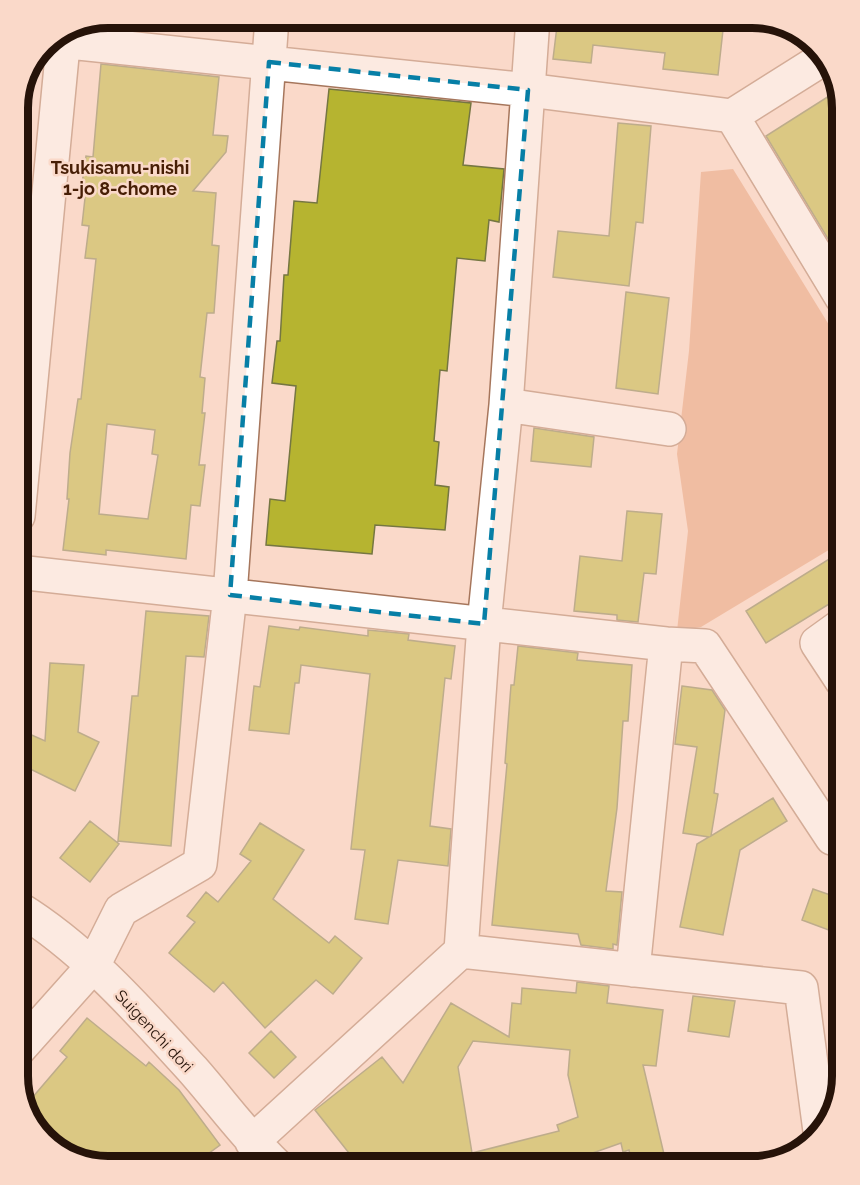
<svg xmlns="http://www.w3.org/2000/svg" width="860" height="1185" font-family="Raleway,sans-serif">
<style>
.green{fill:#e59b74}
.building{fill:#b6b430;stroke:#757642;stroke-width:1.5;fill-rule:evenodd}
.lines{fill:none;stroke-linecap:round;stroke-linejoin:round}
.minor-casing{stroke:#a6765c;stroke-width:36}
.minor{stroke:#fff;stroke-width:33}
.marked{fill:none;stroke:#077fa6;stroke-width:4.5;stroke-dasharray:12 8;stroke-linejoin:round}
.labels{text-anchor:middle;dominant-baseline:central;stroke-width:5;stroke-linejoin:round;paint-order:stroke}
.street-label{font-size:16px;fill:#261309;stroke:#fad9c9}
.neighbourhood-label{font-size:18px;font-weight:bold;fill:#471e05;stroke:#fad9c9}
.rim{fill:none;stroke:#261309;stroke-width:8}
</style>
<rect width="100%" height="100%" fill="#fad9c9"/>
<!-- green -->
<path class="green" d="M 733,169 L 842,346 L 842,542 L 701,627 L 677,631 L 688,531 L 677,454 L 689,351 L 701,172 Z"/>
<!-- building -->
<path class="building" d="M 558,18 L 704,18 L 724,21 L 718,75 L 663,69 L 665,53 L 593,45 L 591,63 L 553,59 Z
M 101,64 L 219,77 L 213,135 L 228,136 L 226,152 L 193,191 L 216,193 L 212,245 L 219,246 L 214,313 L 207,313 L 200,377 L 205,378 L 202,413 L 205,413 L 199,465 L 205,465 L 200,506 L 191,505 L 186,559 L 106,550 L 106,555 L 63,550 L 69,499 L 67,499 L 70,453 L 78,399 L 81,399 L 96,259 L 85,258 L 89,226 L 82,225 L 85,198 L 80,198 L 86,156 L 93,157 ZM 107,424 L 155,430 L 152,454 L 158,455 L 148,519 L 99,514 Z
M 329,89 L 471,103 L 463,165 L 504,169 L 499,222 L 489,220 L 485,261 L 457,258 L 447,371 L 440,370 L 434,441 L 439,442 L 435,485 L 449,487 L 445,530 L 375,525 L 372,554 L 266,545 L 270,499 L 285,501 L 296,386 L 272,383 L 277,341 L 280,341 L 284,275 L 288,275 L 294,201 L 317,203 Z
M 837,91 L 842,109 L 842,262 L 766,136 Z
M 618,123 L 651,126 L 643,223 L 636,222 L 629,286 L 553,277 L 558,231 L 609,236 Z
M 626,292 L 669,298 L 658,394 L 616,388 Z
M 534,428 L 594,437 L 591,467 L 531,461 Z
M 627,511 L 662,514 L 656,574 L 644,573 L 638,622 L 617,620 L 617,615 L 574,611 L 580,556 L 622,561 Z
M 834,556 L 842,569 L 842,596 L 766,643 L 746,611 Z
M 146,611 L 209,616 L 204,657 L 186,656 L 171,846 L 118,841 L 132,696 L 138,696 Z
M 269,626 L 299,630 L 300,627 L 368,636 L 368,630 L 409,634 L 408,640 L 455,646 L 451,679 L 445,678 L 430,826 L 451,829 L 448,866 L 398,860 L 388,924 L 355,919 L 365,850 L 351,849 L 370,674 L 301,665 L 299,683 L 295,683 L 289,734 L 249,730 L 254,686 L 260,687 Z
M 518,646 L 578,653 L 577,660 L 632,665 L 628,721 L 623,721 L 617,808 L 606,891 L 622,892 L 617,945 L 613,944 L 613,949 L 581,945 L 578,934 L 492,925 L 507,764 L 505,763 L 511,685 L 514,685 Z
M 50,663 L 84,665 L 78,732 L 99,742 L 75,791 L 18,763 L 18,729 L 45,741 Z
M 682,686 L 712,690 L 725,710 L 714,793 L 718,794 L 711,836 L 773,798 L 787,821 L 740,850 L 723,935 L 680,927 L 697,844 L 709,837 L 683,833 L 697,747 L 675,744 Z
M 90,821 L 119,844 L 90,882 L 60,858 Z
M 260,823 L 304,850 L 273,899 L 329,943 L 335,936 L 362,958 L 333,994 L 316,980 L 265,1028 L 223,982 L 214,992 L 169,953 L 195,922 L 187,916 L 206,892 L 218,902 L 251,861 L 240,854 Z
M 813,889 L 842,899 L 842,935 L 802,920 Z
M 577,982 L 609,986 L 607,1003 L 663,1010 L 656,1066 L 643,1065 L 667,1167 L 633,1167 L 629,1150 L 623,1152 L 621,1143 L 553,1167 L 360,1167 L 315,1110 L 382,1057 L 403,1083 L 451,1003 L 509,1037 L 512,1003 L 521,1004 L 522,988 L 576,993 ZM 473,1041 L 570,1050 L 568,1075 L 578,1117 L 557,1125 L 559,1131 L 472,1153 L 458,1067 Z
M 693,996 L 735,1001 L 729,1037 L 688,1031 Z
M 87,1018 L 146,1066 L 149,1062 L 179,1090 L 220,1145 L 190,1167 L 103,1167 L 71,1157 L 31,1123 L 26,1105 L 67,1057 L 60,1051 Z
M 271,1031 L 296,1057 L 274,1078 L 249,1053 Z"/>
<g class="lines">
<!-- minor casing -->
<g class="minor-casing">
<path id="minor" d="M 50,40 L 528,90 L 732,116 L 824,58
M 732,116 L 842,298
M 506,405 L 669,429
M 18,516 L 64,35
M 18,572 L 666,644 L 633,970
M 666,644 L 705,646 L 832,838
M 842,681 L 817,643 L 842,625
M 18,908 C 85,949 140,1012 193,1070 C 222,1103 246,1137 278,1167
M 461,951 L 801,988 L 820,1131
M 18,1050 L 93,966 L 121,910 L 200,864 L 230,595 L 272,18
M 252,1142 L 461,951 L 484,624 L 506,405 L 533,18"/>
</g>
<!-- minor -->
<use href="#minor" class="minor"/>
</g>
<!-- marked area -->
<path d="M0 0H860V1185H0ZM 269,62 L 528,90 L 484,624 L 230,595 Z" fill="#fad9c9" fill-opacity=".55" fill-rule="evenodd"/>
<path class="marked" d="M 269,62 L 528,90 L 484,624 L 230,595 Z"/>
<g class="labels">
<!-- street labels -->
<g class="street-label">
<text transform="translate(154 1031) rotate(47)">Suigenchi dori</text>
</g>
<!-- neighbourhood labels -->
<g class="neighbourhood-label">
<text x="120" y="167">Tsukisamu-nishi<tspan x="120" dy="21">1-jo 8-chome</tspan></text>
</g>
</g>
<!-- crop -->
<path d="M0 0H860V1185H0ZM108 28H752A80 80 0 0 1 832 108V1076A80 80 0 0 1 752 1156H108A80 80 0 0 1 28 1076V108A80 80 0 0 1 108 28Z" fill="#fad9c9" fill-rule="evenodd"/>
<path class="rim" d="M108 28H752A80 80 0 0 1 832 108V1076A80 80 0 0 1 752 1156H108A80 80 0 0 1 28 1076V108A80 80 0 0 1 108 28Z"/>
</svg>
